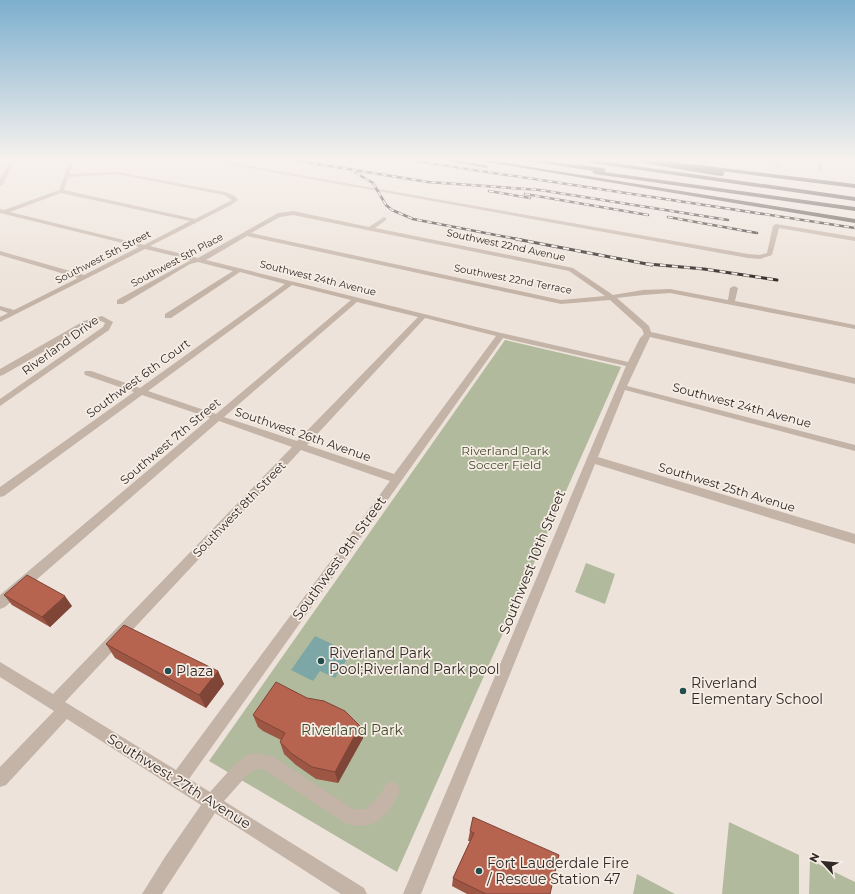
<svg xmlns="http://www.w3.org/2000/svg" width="855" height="894" font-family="Montserrat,sans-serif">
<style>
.green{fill:#b1ba9c}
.water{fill:#7ca7a6}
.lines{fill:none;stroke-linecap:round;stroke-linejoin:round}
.minor{fill:#c4b3a7;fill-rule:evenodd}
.highway{fill:#51443f;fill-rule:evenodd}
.rail-far1-casing{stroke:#312927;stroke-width:2.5}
.rail-casing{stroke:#312927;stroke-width:3}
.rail-far1{stroke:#f6ede5;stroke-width:1.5;stroke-dasharray:5;stroke-linecap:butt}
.rail{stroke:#f6ede5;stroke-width:2;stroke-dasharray:6;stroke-linecap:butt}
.highway-bridge{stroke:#51443f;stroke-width:6}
.wall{fill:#9d5544}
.shaded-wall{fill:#7f4537}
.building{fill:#b6634f;stroke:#7f4537}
.poi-dot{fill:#224c4d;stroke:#f6ede5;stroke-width:1.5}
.labels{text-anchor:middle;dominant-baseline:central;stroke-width:3.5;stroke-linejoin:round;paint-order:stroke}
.far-street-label{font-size:10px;fill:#312927;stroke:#f6ede5}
.street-label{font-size:12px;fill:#312927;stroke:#f6ede5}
.park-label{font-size:12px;fill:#424c2e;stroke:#f6ede5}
.near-street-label{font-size:14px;fill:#312927;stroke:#f6ede5}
.near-poi-label{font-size:14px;fill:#312927;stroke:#f6ede5;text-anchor:start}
.near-park-label{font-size:14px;fill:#424c2e;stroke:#f6ede5}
</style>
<rect width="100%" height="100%" fill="#ede3da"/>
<!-- green -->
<path class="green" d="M 505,340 L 621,367 L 397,872 L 209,761 Z
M 586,563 L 615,574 L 605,604 L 575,592 Z
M 729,822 L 799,855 L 799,894 L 722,894 Z
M 810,860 L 855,882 L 855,894 L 809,894 Z
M 637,874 L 675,894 L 633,894 Z"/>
<!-- water -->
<path class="water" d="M 315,636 L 351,653 L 335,678 L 320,671 L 313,681 L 291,670 Z"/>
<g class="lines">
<!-- minor -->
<path class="minor" d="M 11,160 L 15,160 L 3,184 L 0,186 L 0,179 Z
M 70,160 L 74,160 L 69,174 L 117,172 L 225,192 L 235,196 L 238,200 L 231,205 L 150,246 L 198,258 L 278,213 L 293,211 L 369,227 L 384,217 L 386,218 L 386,220 L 375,228 L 573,268 L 613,295 L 643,290 L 670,289 L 728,300 L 730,288 L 734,286 L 738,288 L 735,301 L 855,325 L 855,329 L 670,293 L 643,295 L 617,298 L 649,326 L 651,332 L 855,378 L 855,384 L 650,337 L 627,386 L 855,445 L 855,451 L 625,390 L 598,457 L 855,534 L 855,544 L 595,464 L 421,894 L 403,894 L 626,366 L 503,338 L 189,779 L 210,792 L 236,763 L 247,755 L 258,753 L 274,757 L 353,809 L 366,809 L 380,795 L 386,784 L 392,782 L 398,784 L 400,790 C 390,814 373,834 345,823 L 265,770 L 256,769 L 248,774 L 224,801 L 364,888 L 367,894 L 341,894 L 215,813 L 162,894 L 142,894 L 165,857 L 201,805 L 67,719 L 6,785 L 0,787 L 0,767 L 54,711 L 0,677 L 0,662 L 53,694 L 292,447 L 219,421 L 5,607 L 0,609 L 0,595 L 210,418 L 142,395 L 4,496 L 0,497 L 0,487 L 134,392 L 85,375 L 84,373 L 85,371 L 91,371 L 140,388 L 285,284 L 240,272 L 171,318 L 165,318 L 165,314 L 233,271 L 198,262 L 190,264 L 123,304 L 117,304 L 117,300 L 191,260 L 145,249 L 0,322 L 0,317 L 8,313 L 0,310 L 0,306 L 14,310 L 78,278 L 0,255 L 0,251 L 84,275 L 139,247 L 0,213 L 0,209 L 4,210 L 59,190 ZM 117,174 L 224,195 L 232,200 L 195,219 L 64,190 L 68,177 ZM 61,193 L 190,221 L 144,245 L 10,212 ZM 293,215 L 569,271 L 605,296 L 561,300 L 251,233 L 280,217 ZM 247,236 L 561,304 L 610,300 L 642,329 L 644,334 L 640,338 L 628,362 L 501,333 L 206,260 ZM 292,285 L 351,300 L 216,414 L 148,391 ZM 357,302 L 418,317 L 297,441 L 224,417 ZM 425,318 L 496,336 L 394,474 L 307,445 ZM 301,450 L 390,481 L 176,770 L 65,702 Z
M 205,160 L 215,160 L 748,254 L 760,255 L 767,253 L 773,226 L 776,224 L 855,237 L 855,241 L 779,228 L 772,255 L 760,259 L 748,258 Z
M 767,160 L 772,160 L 780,166 L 776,167 Z
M 818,160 L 822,160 L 822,171 L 818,170 Z
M 102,316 L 113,322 L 109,330 L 0,406 L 0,399 L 103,327 L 105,323 L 101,321 L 90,325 L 3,375 L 0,376 L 0,369 L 84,321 Z"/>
<!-- highway -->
<path class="highway" d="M 443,160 L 458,160 L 489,166 L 486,168 Z
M 474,160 L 488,160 L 855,219 L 855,223 Z
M 520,160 L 537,160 L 603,168 L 606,170 L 604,172 L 855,207 L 855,211 L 595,174 L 592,172 L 594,171 Z
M 593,160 L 855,197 L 855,201 L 591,163 Z
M 691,164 L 855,184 L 855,188 L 689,167 Z"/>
<!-- rail-far1 casing -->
<g class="rail-far1-casing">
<path id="rail-far1" d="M 293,160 L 428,182 L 540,190 L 728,220
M 409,160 L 855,228
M 356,173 L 373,183 L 386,205 L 392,210 L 413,219 L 522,240
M 489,191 L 530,198
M 525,194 L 648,215
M 668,217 L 757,233"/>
</g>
<!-- rail casing -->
<g class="rail-casing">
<path id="rail" d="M 516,239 L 652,265
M 648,264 L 704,269 L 777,280"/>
</g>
<!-- rail-far1 -->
<use href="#rail-far1" class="rail-far1"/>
<!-- rail -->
<use href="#rail" class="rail"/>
<!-- highway-bridge -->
<path class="highway-bridge" d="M 643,160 L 721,173"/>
</g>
<!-- wall -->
<path class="wall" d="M 4,595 L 72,606 L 50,627 L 12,605 Z
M 106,644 L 218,671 L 224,684 L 206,708 L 115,658 Z
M 253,715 L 360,726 L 363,738 L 338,783 L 316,779 L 296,765 L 284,754 L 280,742 L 281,740 L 263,731 L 258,727 Z
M 473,817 L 550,894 L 467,894 L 452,886 L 453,878 L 470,841 L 468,841 L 470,831 Z"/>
<!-- shaded-wall -->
<path class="shaded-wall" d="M 65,596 L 72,606 L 50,627 L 42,617 Z
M 218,671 L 224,684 L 206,708 L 199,695 Z
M 360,726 L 363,738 L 338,783 L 335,772 Z"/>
<!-- building -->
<path class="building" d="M 27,575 L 65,596 L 42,617 L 4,595 Z
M 124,625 L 218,671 L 199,695 L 106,644 Z
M 276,682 L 307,698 L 324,701 L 345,711 L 360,726 L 335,772 L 312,767 L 292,754 L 280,742 L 285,733 L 258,719 L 253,715 Z
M 473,817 L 559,855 L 550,894 L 486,894 L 453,878 L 474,833 L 470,831 Z"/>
<!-- sky -->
<linearGradient id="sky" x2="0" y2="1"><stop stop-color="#7dafce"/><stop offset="0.56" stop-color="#f7f2ee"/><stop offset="1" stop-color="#f7f2ee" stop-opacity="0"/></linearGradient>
<rect width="855" height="285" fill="url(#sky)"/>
<!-- markers -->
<g class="poi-dot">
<circle cx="321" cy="661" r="4"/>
<circle cx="168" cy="671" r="4"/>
<circle cx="683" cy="691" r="4"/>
<circle cx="479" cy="871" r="4"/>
</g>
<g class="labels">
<!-- far-street labels -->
<g class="far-street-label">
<text transform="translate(506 245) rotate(12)">Southwest 22nd Avenue</text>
<text transform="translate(103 257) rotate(-27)">Southwest 5th Street</text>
<text transform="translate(177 260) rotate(-28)">Southwest 5th Place</text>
<text transform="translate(318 278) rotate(14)">Southwest 24th Avenue</text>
<text transform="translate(513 279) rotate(11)">Southwest 22nd Terrace</text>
</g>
<!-- street labels -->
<g class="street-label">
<text transform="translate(60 345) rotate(-36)">Riverland Drive</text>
<text transform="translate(138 378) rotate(-36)">Southwest 6th Court</text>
<text transform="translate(742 405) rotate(15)">Southwest 24th Avenue</text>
<text transform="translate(303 434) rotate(19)">Southwest 26th Avenue</text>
<text transform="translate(170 441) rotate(-40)">Southwest 7th Street</text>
<text transform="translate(727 487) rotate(17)">Southwest 25th Avenue</text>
<text transform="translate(239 509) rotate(-46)">Southwest 8th Street</text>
</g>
<!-- park labels -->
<g class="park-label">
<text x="505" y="450">Riverland Park<tspan x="505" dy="14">Soccer Field</tspan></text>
</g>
<!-- near-street labels -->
<g class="near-street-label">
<text transform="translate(339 558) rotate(-54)">Southwest 9th Street</text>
<text transform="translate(532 562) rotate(-68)">Southwest 10th Street</text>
<text transform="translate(179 781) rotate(32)">Southwest 27th Avenue</text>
</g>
<!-- near-poi labels -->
<g class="near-poi-label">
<text x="329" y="653">Riverland Park<tspan x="329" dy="16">Pool;Riverland Park pool</tspan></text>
<text x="176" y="671">Plaza</text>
<text x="691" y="683">Riverland<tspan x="691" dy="16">Elementary School</tspan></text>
<text x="487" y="863">Fort Lauderdale Fire<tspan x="487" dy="16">/ Rescue Station 47</tspan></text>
</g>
<!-- near-park labels -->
<g class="near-park-label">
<text x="352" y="730">Riverland Park</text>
</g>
</g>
<!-- north arrow -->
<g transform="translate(823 862) rotate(297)" stroke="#f6ede5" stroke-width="3" paint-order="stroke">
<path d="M0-3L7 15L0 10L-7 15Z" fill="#312927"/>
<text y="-6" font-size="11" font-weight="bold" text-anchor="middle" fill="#312927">N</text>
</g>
</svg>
